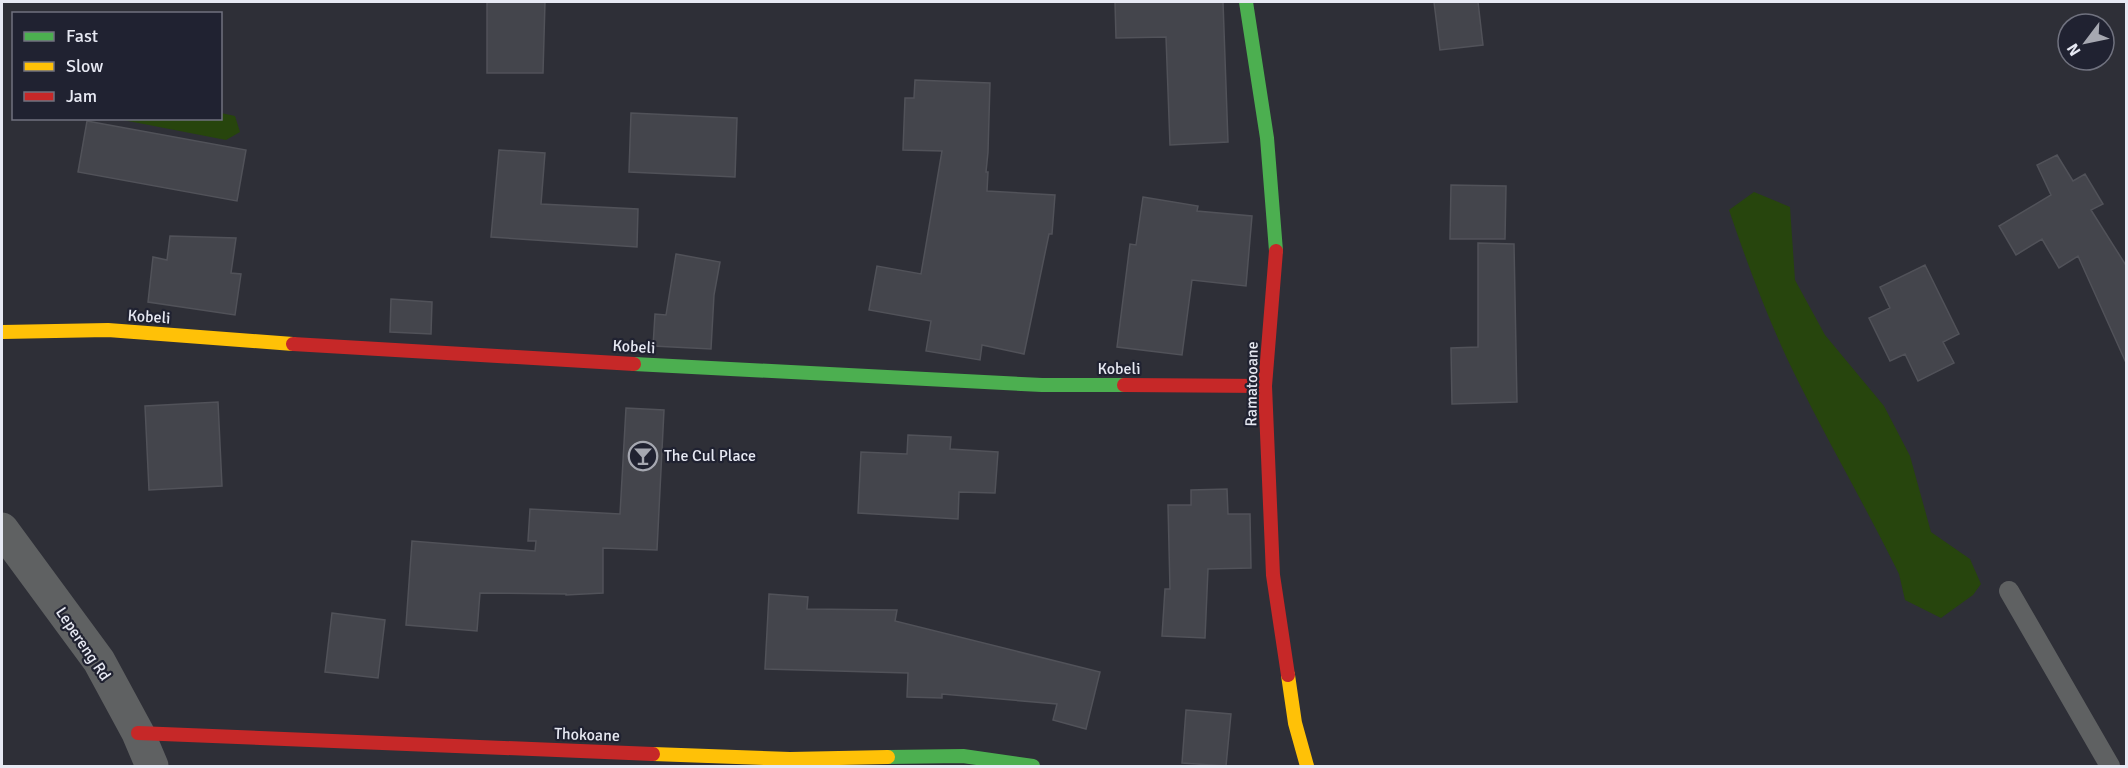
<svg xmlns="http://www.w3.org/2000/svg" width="2128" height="768" font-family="Signika,sans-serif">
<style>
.green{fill:#27450d}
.building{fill:#44454c;stroke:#515259;stroke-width:1.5}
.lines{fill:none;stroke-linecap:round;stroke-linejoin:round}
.lane{stroke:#5f6162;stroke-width:20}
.street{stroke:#5f6162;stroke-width:33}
.fast{stroke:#4caf50;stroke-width:14}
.slow{stroke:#ffc107;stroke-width:14}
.jam{stroke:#c62828;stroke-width:14}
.labels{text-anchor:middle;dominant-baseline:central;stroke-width:4.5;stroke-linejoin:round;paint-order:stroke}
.street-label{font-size:16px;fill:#e7e9f3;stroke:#202231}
.poi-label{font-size:16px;fill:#e7e9f3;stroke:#202231;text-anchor:start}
</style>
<rect width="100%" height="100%" fill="#2e2f37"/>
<!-- green -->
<path class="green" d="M 221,113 L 235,116 L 240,132 L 226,140 L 118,119 L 220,118 Z
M 1754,192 L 1790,207 L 1795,280 L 1825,335 L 1884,406 L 1910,456 L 1931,532 L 1970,559 L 1981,584 L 1973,595 L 1941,618 L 1905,600 L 1899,574 C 1866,507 1828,442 1795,375 C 1769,322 1748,266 1729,210 Z"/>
<!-- building -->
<path class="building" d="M 487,2 L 545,2 L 543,73 L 487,73 Z
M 1115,2 L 1223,2 L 1228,142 L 1170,145 L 1166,37 L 1116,38 Z
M 1434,2 L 1478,2 L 1483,45 L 1440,50 Z
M 915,80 L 990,83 L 988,152 L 986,172 L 988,172 L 987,191 L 1055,195 L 1052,234 L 1049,234 L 1024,354 L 982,345 L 980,360 L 926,351 L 931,321 L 869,310 L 877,266 L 921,274 L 942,151 L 903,150 L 905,98 L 914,98 Z
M 631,113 L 737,118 L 735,177 L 629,172 Z
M 87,121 L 246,150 L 237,201 L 78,172 Z
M 499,150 L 545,153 L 541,204 L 638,209 L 637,247 L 491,237 Z
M 2057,155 L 2073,181 L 2085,174 L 2103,204 L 2091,210 L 2127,267 L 2127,365 L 2078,256 L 2059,268 L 2042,239 L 2016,255 L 1999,226 L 2051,195 L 2037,165 Z
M 1451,185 L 1506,186 L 1505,239 L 1450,239 Z
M 1143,197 L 1198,206 L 1197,211 L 1252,216 L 1246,286 L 1192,280 L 1182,355 L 1117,347 L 1130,244 L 1136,245 Z
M 170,236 L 236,238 L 231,273 L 241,274 L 235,315 L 148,302 L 153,257 L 167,260 Z
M 1478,243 L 1514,244 L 1517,402 L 1452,404 L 1451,348 L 1478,347 Z
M 676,254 L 720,262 L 714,295 L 711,349 L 653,346 L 655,314 L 666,315 Z
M 1925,265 L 1959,334 L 1943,342 L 1954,363 L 1918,381 L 1905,354 L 1890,361 L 1869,318 L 1890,308 L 1880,287 Z
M 391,299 L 432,302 L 431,334 L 390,332 Z
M 218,402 L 222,486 L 149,490 L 145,406 Z
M 626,408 L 664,410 L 657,550 L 603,548 L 603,593 L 566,595 L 566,594 L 480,593 L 477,631 L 406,625 L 412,541 L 535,551 L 536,541 L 528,541 L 530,509 L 620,514 Z
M 908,435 L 951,437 L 950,449 L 998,452 L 995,493 L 959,492 L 958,519 L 858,513 L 861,452 L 907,454 Z
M 1227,489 L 1228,514 L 1250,514 L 1251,568 L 1208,569 L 1205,638 L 1162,636 L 1165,589 L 1170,589 L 1168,505 L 1191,505 L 1191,490 Z
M 769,594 L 808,597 L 807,609 L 897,610 L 895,621 L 1100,672 L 1086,729 L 1053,720 L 1057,704 L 942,694 L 942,698 L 907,697 L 908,673 L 765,669 Z
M 332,613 L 385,620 L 378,678 L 325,672 Z
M 1186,710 L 1231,714 L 1226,766 L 1182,763 Z"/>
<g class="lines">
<!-- lane -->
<path class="lane" d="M 2009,591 L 2110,766"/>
<!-- street -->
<path class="street" d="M 2,529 L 99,661 L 138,733 L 152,766"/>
<!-- fast -->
<path class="fast" d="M 1246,2 L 1267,138 L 1276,251
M 634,364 L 1042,385 L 1124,385
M 888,757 L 963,756 L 1033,766"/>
<!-- slow -->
<path class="slow" d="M 2,332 L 108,330 L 293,344
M 1288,675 L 1295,723 L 1307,766
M 653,754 L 790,759 L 888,757"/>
<!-- jam -->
<path class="jam" d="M 1276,251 L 1265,386 L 1273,575 L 1288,675
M 293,344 L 634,364
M 1124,385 L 1265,386
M 138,733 L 653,754"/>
</g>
<!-- icons -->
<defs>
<g id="bar-ring" transform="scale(1.5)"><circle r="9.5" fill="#202231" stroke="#a6a8b1" stroke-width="1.5"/><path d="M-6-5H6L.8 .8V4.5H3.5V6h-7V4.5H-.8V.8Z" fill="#a6a8b1"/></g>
</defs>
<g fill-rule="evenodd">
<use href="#bar-ring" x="643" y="456"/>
</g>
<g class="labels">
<!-- street labels -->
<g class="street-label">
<text transform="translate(149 317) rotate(4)">Kobeli</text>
<text transform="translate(634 347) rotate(3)">Kobeli</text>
<text x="1119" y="369">Kobeli</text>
<text transform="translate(1252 384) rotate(-89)">Ramatooane</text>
<text transform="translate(83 644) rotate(56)">Lepereng Rd</text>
<text transform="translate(587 735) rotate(2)">Thokoane</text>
</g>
<!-- poi labels -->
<g class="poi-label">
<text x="664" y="456">The Cul Place</text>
</g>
</g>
<!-- border -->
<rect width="2128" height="768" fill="none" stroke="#e7e9f3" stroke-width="6"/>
<!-- legend -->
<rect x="12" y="12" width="210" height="108" fill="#202231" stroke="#70727f" stroke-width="1.5"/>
<rect x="24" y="32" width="30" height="9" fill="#4caf50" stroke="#70727f" stroke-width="1.5"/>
<text x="66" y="42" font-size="18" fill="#e7e9f3">Fast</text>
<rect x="24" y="62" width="30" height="9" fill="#ffc107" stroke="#70727f" stroke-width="1.5"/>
<text x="66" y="72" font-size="18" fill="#e7e9f3">Slow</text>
<rect x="24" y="92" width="30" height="9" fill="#c62828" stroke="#70727f" stroke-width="1.5"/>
<text x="66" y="102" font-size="18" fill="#e7e9f3">Jam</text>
<!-- north arrow -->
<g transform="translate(2086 42) rotate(238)"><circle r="28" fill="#202231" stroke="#70727f" stroke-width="1.5"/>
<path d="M0-4.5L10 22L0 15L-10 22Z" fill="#a6a8b1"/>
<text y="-9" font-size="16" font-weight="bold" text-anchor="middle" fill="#e7e9f3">N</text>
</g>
</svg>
